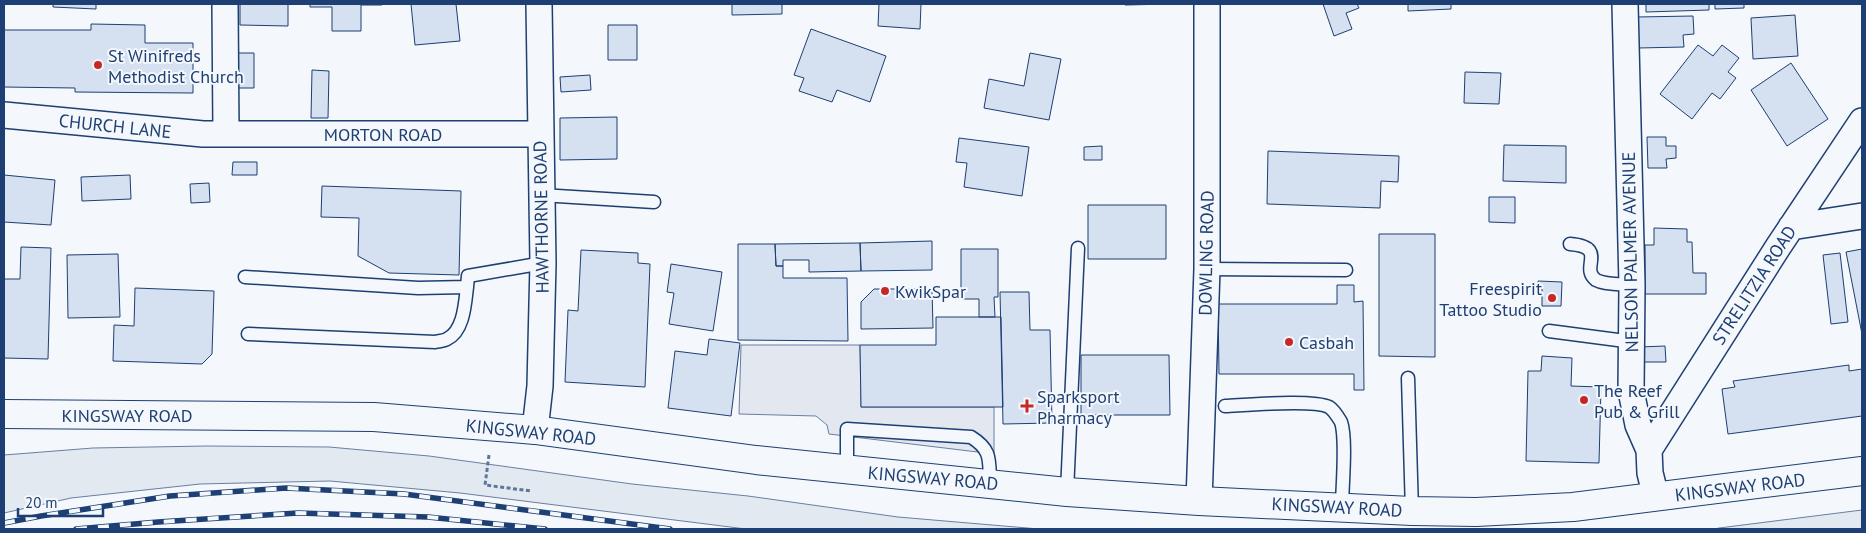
<svg xmlns="http://www.w3.org/2000/svg" width="1866" height="533" font-family="'PT Sans',sans-serif">
<style>
.green{fill:#e3e9f0;stroke:#687fa3}
.parking{fill:#e3e8f0;stroke:#687fa3}
.building{fill:#d5e0f0;stroke:#1d3f73}
.lines{fill:none;stroke-linecap:round;stroke-linejoin:round}
.service-casing{stroke:#1d3f73;stroke-width:15}
.minor-casing{stroke:#1d3f73;stroke-width:28}
.primary-casing{stroke:#1d3f73;stroke-width:30}
.path{stroke:#5e769c;stroke-width:3;stroke-dasharray:4 2.5;stroke-linecap:butt}
.service{stroke:#f4f7fb;stroke-width:12}
.minor{stroke:#f4f7fb;stroke-width:25}
.primary{stroke:#f4f7fb;stroke-width:28}
.rail-casing{stroke:#1d3f73;stroke-width:5.5}
.rail{stroke:#f4f7fb;stroke-width:4;stroke-dasharray:11;stroke-linecap:butt}
.poi-dot{fill:#c62828;stroke:#f4f7fb;stroke-width:2}
.labels{text-anchor:middle;dominant-baseline:central;stroke-width:4;stroke-linejoin:round;paint-order:stroke}
.poi-label{font-size:18px;fill:#1d3f73;stroke:#f4f7fb;text-anchor:start}
.street-label{font-size:18px;fill:#1d3f73;stroke:#f4f7fb}
</style>
<rect width="100%" height="100%" fill="#f4f7fb"/>
<!-- green -->
<path class="green" d="M 207,446 L 329,447 L 429,456 L 632,484 L 748,496 L 898,517 L 1039,529 L 746,529 L 460,493 L 330,481 L 200,484 L 71,498 L 4,513 L 4,455 L 93,448 Z
M 1862,510 L 1862,529 L 1714,529 L 1719,528 Z"/>
<!-- parking -->
<path class="parking" d="M 741,345 L 860,345 L 861,407 L 994,407 L 994,454 L 829,434 L 827,425 L 816,416 L 739,414 Z"/>
<!-- building -->
<path class="building" d="M 53,4 L 96,4 L 96,9 L 53,7 Z
M 240,4 L 288,4 L 288,26 L 240,25 Z
M 310,4 L 382,4 L 382,5 L 361,5 L 361,31 L 332,31 L 332,7 L 310,7 Z
M 411,4 L 456,4 L 460,41 L 415,45 Z
M 732,4 L 782,4 L 782,14 L 732,15 Z
M 879,4 L 921,4 L 920,29 L 878,26 Z
M 1125,4 L 1170,4 L 1125,5 Z
M 1323,4 L 1357,4 L 1359,8 L 1346,13 L 1352,29 L 1334,36 Z
M 1408,4 L 1451,4 L 1451,9 L 1408,11 Z
M 1646,4 L 1709,4 L 1709,10 L 1646,12 Z
M 1715,4 L 1744,4 L 1744,8 L 1715,9 Z
M 1795,15 L 1798,56 L 1753,59 L 1751,18 Z
M 1693,16 L 1694,34 L 1683,35 L 1684,47 L 1638,48 L 1637,17 Z
M 91,24 L 145,25 L 145,43 L 193,43 L 193,93 L 75,92 L 75,88 L 4,87 L 4,30 L 91,30 Z
M 608,25 L 637,25 L 637,60 L 608,60 Z
M 811,29 L 886,56 L 870,102 L 837,90 L 832,102 L 799,91 L 804,78 L 794,75 Z
M 1698,45 L 1713,56 L 1722,45 L 1739,58 L 1728,72 L 1736,78 L 1720,99 L 1712,93 L 1692,119 L 1660,94 Z
M 232,53 L 254,53 L 254,88 L 232,88 Z
M 1030,53 L 1061,59 L 1049,120 L 984,108 L 989,79 L 1024,86 Z
M 1791,63 L 1828,119 L 1787,146 L 1751,90 Z
M 312,70 L 329,71 L 328,118 L 311,118 Z
M 1465,72 L 1501,73 L 1499,104 L 1464,103 Z
M 590,75 L 591,90 L 561,92 L 560,77 Z
M 617,117 L 617,159 L 560,160 L 560,118 Z
M 1647,137 L 1666,137 L 1666,146 L 1676,146 L 1676,158 L 1666,159 L 1667,168 L 1648,168 Z
M 959,138 L 1029,147 L 1022,196 L 964,187 L 967,163 L 956,162 Z
M 1504,145 L 1566,146 L 1566,183 L 1503,181 Z
M 1102,146 L 1102,160 L 1084,160 L 1084,147 Z
M 1268,151 L 1399,156 L 1398,182 L 1381,181 L 1380,208 L 1267,204 Z
M 233,162 L 257,162 L 257,175 L 232,175 Z
M 4,175 L 55,180 L 51,225 L 4,222 Z
M 130,175 L 131,199 L 82,201 L 81,177 Z
M 209,183 L 210,202 L 191,203 L 190,184 Z
M 322,186 L 461,191 L 459,275 L 389,273 L 358,256 L 359,218 L 321,217 Z
M 1489,197 L 1515,197 L 1515,223 L 1489,222 Z
M 1088,205 L 1166,205 L 1166,259 L 1088,259 Z
M 1654,228 L 1687,229 L 1687,242 L 1692,242 L 1693,273 L 1706,273 L 1706,294 L 1645,294 L 1645,245 L 1654,245 Z
M 1379,234 L 1435,234 L 1435,357 L 1379,356 Z
M 932,241 L 932,270 L 861,271 L 860,243 Z
M 860,243 L 861,271 L 809,272 L 809,260 L 783,260 L 783,266 L 776,266 L 775,244 Z
M 738,244 L 775,244 L 776,266 L 783,266 L 783,278 L 847,278 L 848,341 L 738,340 Z
M 21,247 L 51,248 L 48,359 L 4,358 L 4,279 L 20,279 Z
M 961,249 L 998,249 L 998,297 L 994,297 L 995,317 L 979,317 L 979,299 L 961,299 Z
M 1862,249 L 1862,334 L 1846,252 Z
M 581,250 L 638,253 L 638,263 L 650,264 L 645,387 L 565,382 L 568,310 L 578,311 Z
M 1840,253 L 1848,322 L 1831,324 L 1823,255 Z
M 118,254 L 120,317 L 68,318 L 67,255 Z
M 671,264 L 722,272 L 713,331 L 669,324 L 674,293 L 667,292 Z
M 1538,281 L 1562,282 L 1561,306 L 1542,306 L 1542,289 L 1538,289 Z
M 1337,285 L 1354,285 L 1354,302 L 1363,301 L 1364,390 L 1354,390 L 1354,374 L 1219,374 L 1218,304 L 1337,304 Z
M 135,288 L 214,291 L 212,354 L 202,364 L 113,361 L 114,325 L 134,326 Z
M 874,289 L 932,289 L 933,328 L 861,329 L 861,302 Z
M 1000,292 L 1029,292 L 1030,330 L 1050,330 L 1052,423 L 1003,424 Z
M 936,317 L 1001,317 L 1003,407 L 861,407 L 860,345 L 936,345 Z
M 709,339 L 740,343 L 731,416 L 668,408 L 675,351 L 707,355 Z
M 1665,346 L 1666,362 L 1640,362 L 1639,347 Z
M 1081,355 L 1169,355 L 1170,415 L 1081,415 Z
M 1542,356 L 1572,358 L 1571,386 L 1601,387 L 1599,463 L 1526,461 L 1528,371 L 1541,371 Z
M 1849,365 L 1849,371 L 1862,369 L 1862,416 L 1728,434 L 1722,389 L 1735,387 L 1733,381 Z"/>
<g class="lines">
<!-- service casing -->
<g class="service-casing">
<path id="service" d="M 541,195 L 654,202
M 1570,244 C 1609,247 1579,268 1596,280 C 1605,285 1622,284 1632,285
M 1207,269 L 1346,270
M 245,277 L 418,288 L 467,287 L 468,276 L 543,263
M 1549,331 L 1633,342
M 248,334 L 435,342 C 439,341 444,341 447,339 C 464,331 465,303 467,287
M 1408,378 L 1412,511
M 1225,406 C 1246,405 1313,399 1329,407 C 1334,410 1338,417 1341,422 C 1347,439 1342,488 1342,507
M 847,469 L 847,429 L 971,437 C 992,450 989,460 990,483
M 1067,492 L 1078,248"/>
</g>
<!-- minor casing -->
<g class="minor-casing">
<path id="minor" d="M 225,4 L 226,134
M 1625,4 L 1632,285 L 1631,391 L 1638,425 L 1649,450 L 1650,473 L 1656,497
M 4,115 L 203,134 L 540,134
M 1791,227 L 1862,216
M 535,430 L 540,386 L 543,263 L 539,4
M 1649,450 L 1778,247 L 1862,121
M 1199,501 L 1207,269 L 1207,4"/>
</g>
<!-- primary casing -->
<g class="primary-casing">
<path id="primary" d="M 4,414 L 374,417 L 535,430 L 756,460 L 1067,492 L 1199,501 L 1412,511 L 1476,512 L 1573,507 L 1862,471"/>
</g>
<!-- path -->
<path class="path" d="M 489,455 L 485,485 L 531,491"/>
<!-- service -->
<use href="#service" class="service"/>
<!-- minor -->
<use href="#minor" class="minor"/>
<!-- primary -->
<use href="#primary" class="primary"/>
<!-- rail casing -->
<g class="rail-casing">
<path id="rail" d="M 4,523 L 41,516 L 170,496 L 286,488 L 404,494 L 670,529
M 76,529 L 158,522 L 298,513 L 428,517 L 545,529"/>
</g>
<!-- rail -->
<use href="#rail" class="rail"/>
</g>
<!-- markers -->
<g class="poi-dot">
<circle cx="98" cy="65" r="5"/>
<circle cx="885" cy="291" r="5"/>
<circle cx="1552" cy="298" r="5"/>
<circle cx="1289" cy="342" r="5"/>
<circle cx="1584" cy="400" r="5"/>
<path d="M1024.5 398.5h5v5h5v5h-5v5h-5v-5h-5v-5h5z"/>
</g>
<g class="labels">
<!-- poi labels -->
<g class="poi-label">
<text x="108" y="55">St Winifreds<tspan x="108" dy="21">Methodist Church</tspan></text>
<text x="1542" y="288" text-anchor="end">Freespirit<tspan x="1542" dy="21">Tattoo Studio</tspan></text>
<text x="895" y="291">KwikSpar</text>
<text x="1299" y="342">Casbah</text>
<text x="1594" y="390">The Reef<tspan x="1594" dy="21">Pub &amp; Grill</tspan></text>
<text x="1037" y="396">Sparksport<tspan x="1037" dy="21">Pharmacy</tspan></text>
</g>
<!-- street labels -->
<g class="street-label">
<text transform="translate(115 126) rotate(6)">CHURCH LANE</text>
<text x="383" y="134">MORTON ROAD</text>
<text transform="translate(541 217) rotate(-91)">HAWTHORNE ROAD</text>
<text transform="translate(1630 252) rotate(-91)">NELSON PALMER AVENUE</text>
<text transform="translate(1206 253) rotate(-89)">DOWLING ROAD</text>
<text transform="translate(1754 285) rotate(-57)">STRELITZIA ROAD</text>
<text x="127" y="415">KINGSWAY ROAD</text>
<text transform="translate(531 432) rotate(6)">KINGSWAY ROAD</text>
<text transform="translate(933 478) rotate(5)">KINGSWAY ROAD</text>
<text transform="translate(1740 487) rotate(-7)">KINGSWAY ROAD</text>
<text transform="translate(1337 507) rotate(3)">KINGSWAY ROAD</text>
</g>
</g>
<!-- border -->
<rect width="1866" height="533" fill="none" stroke="#1d3f73" stroke-width="10"/>
<!-- scale -->
<path d="M18 508v8h85v-8" fill="none" stroke="#1d3f73" stroke-width="2.5"/>
<text x="25" y="508" font-size="15" fill="#1d3f73" stroke="#f4f7fb" stroke-width="4" paint-order="stroke">20 m</text>
</svg>
